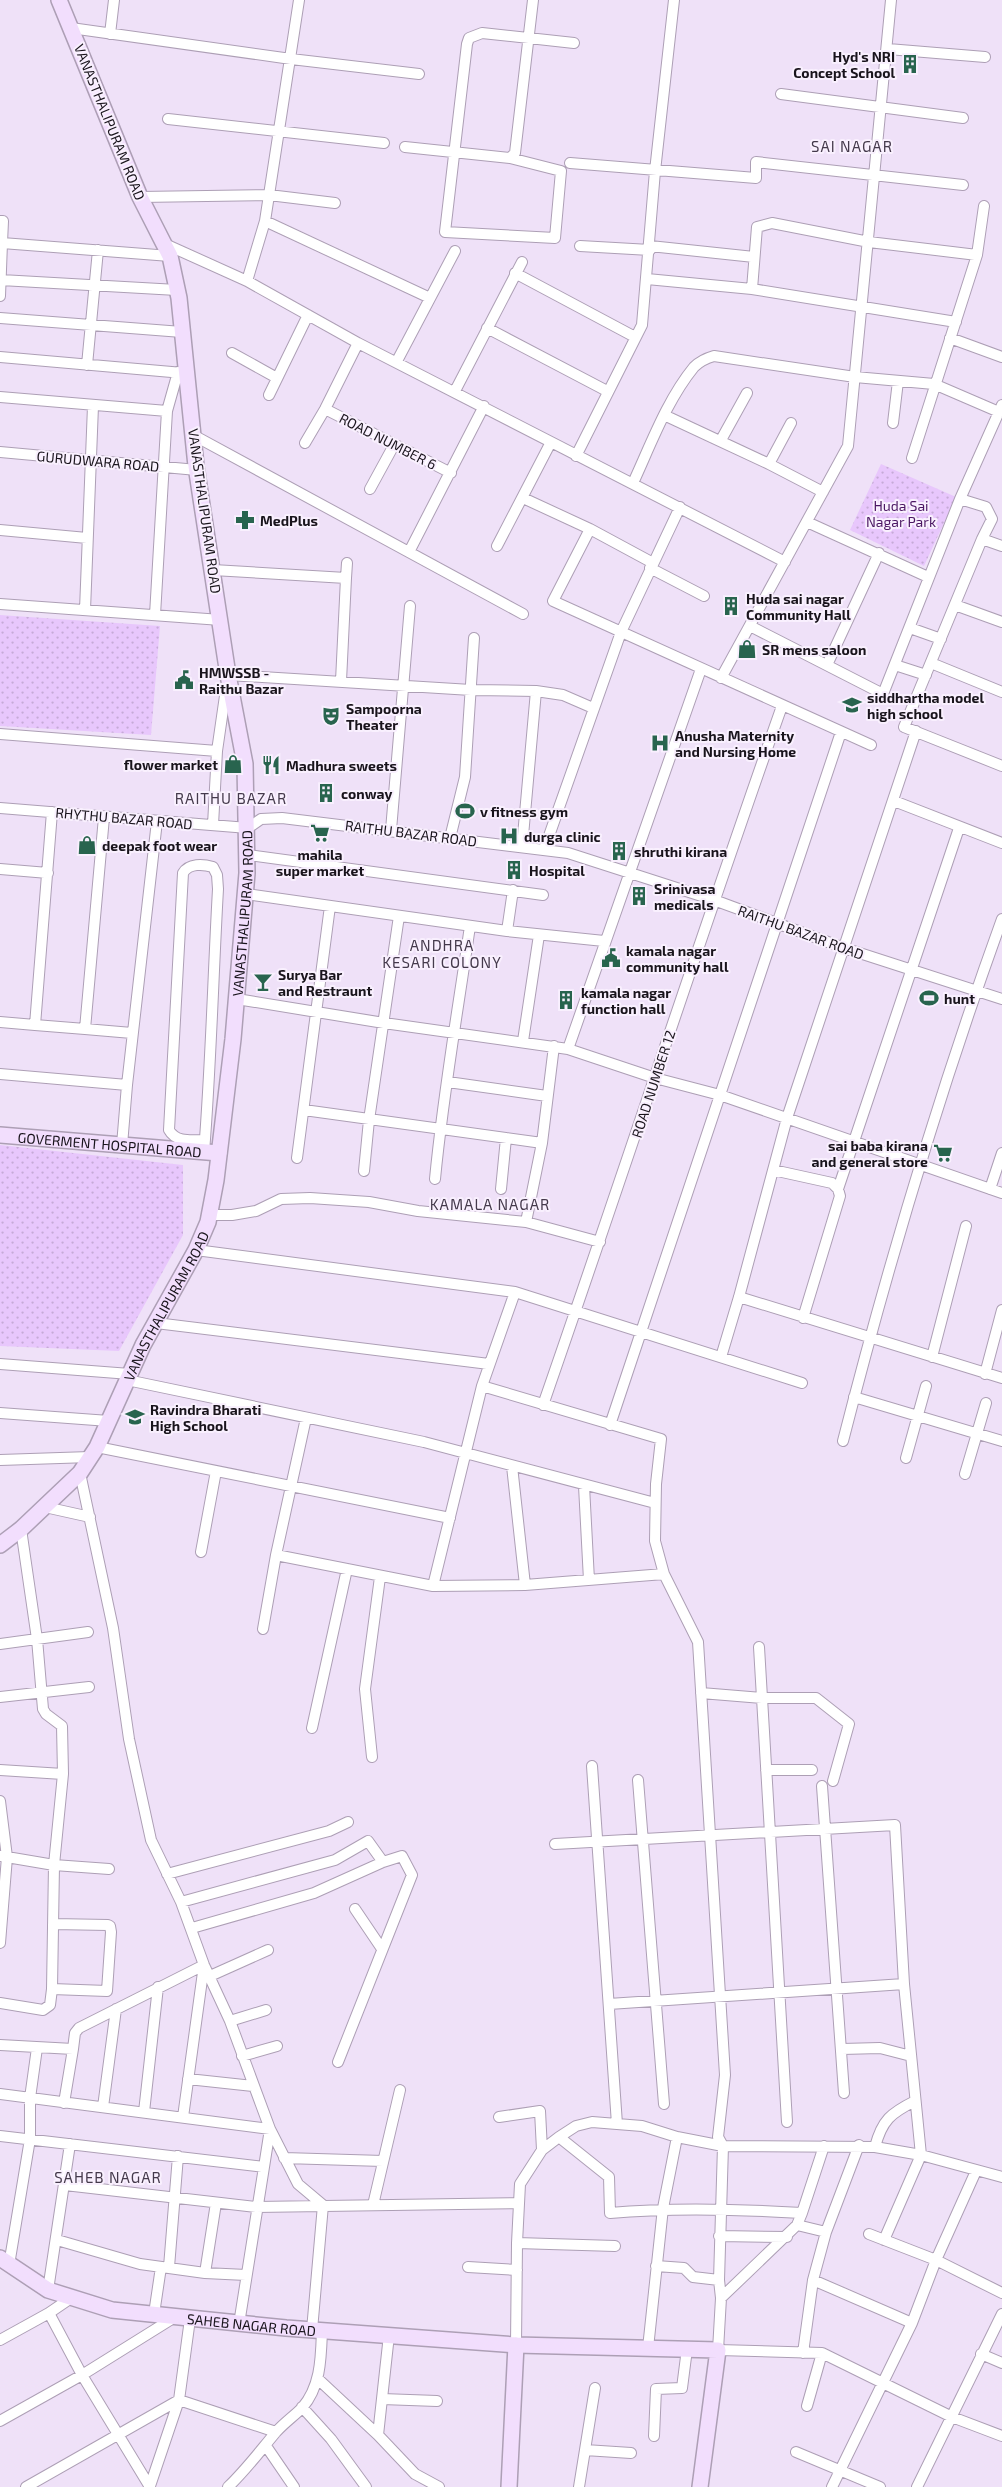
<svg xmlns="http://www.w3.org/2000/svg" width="1002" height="2487" font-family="'Exo 2',sans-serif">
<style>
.park{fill:url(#park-dots)}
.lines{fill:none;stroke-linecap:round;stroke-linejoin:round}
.street-casing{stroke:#ad9fb5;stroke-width:12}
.secondary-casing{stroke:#ad9fb5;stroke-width:18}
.street{stroke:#fff;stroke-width:10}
.secondary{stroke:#f2defd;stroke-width:15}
.labels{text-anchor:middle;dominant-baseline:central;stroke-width:4;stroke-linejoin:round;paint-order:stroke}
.poi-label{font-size:14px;font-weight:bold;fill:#19141c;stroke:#f9f0fe;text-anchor:start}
.street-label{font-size:14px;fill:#19141c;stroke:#f9f0fe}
.park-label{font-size:14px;fill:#4b1763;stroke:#f9f0fe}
.neighbourhood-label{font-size:15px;letter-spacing:1px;fill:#453a4c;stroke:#f9f0fe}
</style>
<defs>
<pattern id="park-dots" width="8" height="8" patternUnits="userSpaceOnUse" patternTransform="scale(1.25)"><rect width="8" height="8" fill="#e8c7fc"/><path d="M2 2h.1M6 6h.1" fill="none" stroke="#c6aad7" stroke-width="1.8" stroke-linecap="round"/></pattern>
</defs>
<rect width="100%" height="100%" fill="#efe1f8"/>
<!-- park -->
<path class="park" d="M 881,464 L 956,497 L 924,566 L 850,530 Z
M 0,615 L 160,626 L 151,735 L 0,726 Z
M 0,1145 L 183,1165 L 183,1235 L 119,1351 L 0,1346 Z"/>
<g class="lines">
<!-- street casing -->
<g class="street-casing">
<path id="street" d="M 71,28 L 291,59 L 419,74
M 110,34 L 114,0
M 888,49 L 985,57
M 781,94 L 963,118
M 168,119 L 384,143
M 405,147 L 510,158 L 561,171 L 555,238 L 445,232 L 467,44 L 469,38 L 482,33 L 574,43
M 510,158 L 515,153 L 533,0
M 570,163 L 756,178 L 756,162 L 963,185
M 140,197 L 269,195 L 335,203
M 0,221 L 3,221 L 2,243
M 265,221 L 430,298
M 165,244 L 247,281 L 358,343 L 785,562
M 580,246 L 650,250
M 650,246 L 754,257
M 515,273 L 635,337
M 647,279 L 752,289 L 956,322
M 1,280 L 177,290
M 247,281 L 265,221 L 299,0
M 752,289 L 757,227 L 772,223 L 869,242 L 977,255
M 0,296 L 2,243 L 170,256
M 0,318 L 182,332
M 487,328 L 607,391
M 950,338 L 1002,357
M 232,353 L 277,378
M 0,357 L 183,373
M 397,361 L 455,251
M 87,365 L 98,250
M 455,391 L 522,262
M 269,395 L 308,315
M 0,397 L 167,411
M 325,409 L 451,473
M 664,415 L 769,464 L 823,492
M 893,423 L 898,381
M 193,435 L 523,614
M 721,440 L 747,393
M 305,443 L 325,409 L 358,343
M 0,452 L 197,470
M 576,456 L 642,325 L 655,171 L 674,0
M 912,458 L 977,255 L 984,206
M 769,464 L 791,423
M 633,483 C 651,444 667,400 694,367 C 700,361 707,358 714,356 L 855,377 L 934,384 L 999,412
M 370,489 L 394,445
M 523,498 L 590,529 L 653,563
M 960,499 L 986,507 L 992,519 L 982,539
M 807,522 L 928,577
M 590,529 L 553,601 L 871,745
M 0,530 L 87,538
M 497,546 L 551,442
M 1002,546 L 982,539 L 904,727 L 1002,766
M 409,552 L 484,406
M 650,568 L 704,596
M 213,570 L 346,578 L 341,681
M 346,578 L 347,563
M 0,604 L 221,620
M 955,605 L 1002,622
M 85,610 L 93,406
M 155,615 L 167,411 L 178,372
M 750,626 L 883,694 L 960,499 L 1002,405
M 910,628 L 941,639
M 931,663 L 1002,692
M 827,665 L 879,553
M 895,665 L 926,675
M 721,678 L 848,446 L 891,0
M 0,734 L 217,751
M 894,801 L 1002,843
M 0,808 L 248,828 L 261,819 L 282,818 L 568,853 L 714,900 L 844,948 L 1002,999
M 104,817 L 85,1029 L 132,1033
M 213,825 L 217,751 L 228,675 L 471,690 L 536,691 L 563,695 L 593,708
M 391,830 L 410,606
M 450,838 L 465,777 L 474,638
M 522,847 L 536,691
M 544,850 L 621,632 L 680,507
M 248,855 L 543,895
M 0,869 L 48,873
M 246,894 L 507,931 L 604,941
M 507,931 L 513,890
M 237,999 L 384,1023 L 568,1049 L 655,1078 L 720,1095 L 1002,1193
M 0,1022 L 35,1025 L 52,812
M 35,1025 L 85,1029
M 523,1041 L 539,935
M 568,1049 L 701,669
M 0,1074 L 127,1085
M 448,1082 L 547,1096
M 304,1110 L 542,1143
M 122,1145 L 127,1085 L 157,821
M 204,1152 C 211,1065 213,977 218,889 L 217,875 L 213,867 C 203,864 189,863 183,873 L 169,1130 C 176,1143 192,1140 205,1140
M 297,1158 L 330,906
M 773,1170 L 832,1183 L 838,1189 L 840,1196 L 803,1318
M 364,1171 L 369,1120 L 399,916
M 435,1179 C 443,1094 458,1010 470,926
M 501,1189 L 506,1138
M 838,1189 L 959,828
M 990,1189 L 1002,1153
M 210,1215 L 232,1215 L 256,1211 L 281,1199 L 310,1198 L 369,1202 L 418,1211 L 526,1222 L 600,1242
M 526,1222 L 542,1143 L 554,1046
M 196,1250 L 515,1292 L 802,1383
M 739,1297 L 1002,1378
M 156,1323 L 489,1364
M 721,1357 L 739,1297 L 787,1118 L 916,731
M 932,1357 L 966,1226
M 0,1364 L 130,1374
M 985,1374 L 1002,1310
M 127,1380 L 424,1442 L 655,1503
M 482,1386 L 661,1439 L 656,1484 L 655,1541 L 664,1574 L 698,1642 L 725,2075 L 718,2137 L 723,2146 L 719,2280 L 721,2298 L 718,2350 L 822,2353 L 952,2417 L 1002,2436
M 854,1397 L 1002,1441
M 543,1405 C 624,1172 700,938 782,706
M 0,1413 L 109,1421
M 610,1425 L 841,732
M 843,1441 C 888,1265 940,1090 1002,919
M 97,1447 L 450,1518
M 906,1458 L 926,1386
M 0,1460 L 90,1457
M 512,1466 L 525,1585
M 80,1473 L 113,1628 L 129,1739 L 151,1840 L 181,1902 L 204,1965 L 230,2021 L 270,2129 L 264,2167
M 965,1474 L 986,1403
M 584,1486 L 589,1580
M 45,1507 L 90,1517
M 201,1552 L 216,1471
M 276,1555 L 433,1586 L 525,1585 L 664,1574
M 433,1586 L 482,1386 L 515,1292
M 263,1629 L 276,1555 L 306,1418
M 0,1644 L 88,1632
M 759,1647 L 787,2122
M 701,1693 L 762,1698 L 816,1698 L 849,1724 L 833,1781
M 0,1697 L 89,1687
M 312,1728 L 347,1569
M 372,1757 L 365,1689 L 380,1577
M 592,1766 L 617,2124 L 642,2126 L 677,2137 L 723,2146 L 875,2147 L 921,2155 L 1002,2177
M 0,1770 L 63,1774
M 766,1770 L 812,1770
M 638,1780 L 664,2104
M 822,1786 L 844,2093
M 0,1801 L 7,1857 L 0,1943
M 555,1844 L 895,1825 L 904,1984 L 921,2155 L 884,2240
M 1,1856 L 54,1865 L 109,1869
M 167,1874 L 329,1831 L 348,1822
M 181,1902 L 335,1860 L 368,1841 L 383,1862
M 355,1909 L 382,1949
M 192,1928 L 314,1893 L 383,1862 L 402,1856 L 412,1875 L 338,2062
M 210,1976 L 268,1950
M 52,1989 L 107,1991 L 111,1932 L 110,1926 L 108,1925 L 53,1924
M 0,2003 L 43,2010 L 50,2005 L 52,1989 L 54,1865 L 63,1774 L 62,1726 L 46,1714 L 43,1709 L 37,1639 L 21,1529
M 609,2004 L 904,1984
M 230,2021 L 266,2010
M 0,2045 L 73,2049 L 75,2033 L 79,2028 L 204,1965 L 183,2117
M 842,2049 L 880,2048 L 911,2056
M 242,2056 L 277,2046
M 188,2079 L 253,2086
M 0,2094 L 270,2129 L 298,2184 L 323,2205 L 312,2330
M 64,2103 L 73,2049
M 103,2107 L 116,2009
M 144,2112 L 158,1987
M 499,2117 L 540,2111 L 542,2150
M 0,2136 L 264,2167 L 239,2324
M 559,2137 L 609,2177 L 610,2213 C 674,2207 737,2209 802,2213 L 797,2225 L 826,2232
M 875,2147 C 882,2120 891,2113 915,2101
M 284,2158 L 383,2161
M 65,2185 L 256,2207 L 519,2203
M 373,2205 L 400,2090
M 802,2213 L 824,2146
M 869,2234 L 936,2260 L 1002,2293
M 719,2236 L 787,2237
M 57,2240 L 140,2264 L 205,2273 L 246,2275
M 517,2243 L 615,2246
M 9,2265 L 30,2139 L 30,2098 L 37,2048
M 656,2266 L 684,2268 L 693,2277 L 719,2280
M 169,2267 L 178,2156
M 468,2267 L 517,2270
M 205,2273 L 216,2203
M 813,2280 L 912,2323
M 48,2290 L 70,2144
M 71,2298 L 49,2313 L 82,2375 L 150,2487
M 721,2298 L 797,2225
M 154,2314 L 161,2267
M 0,2340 L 49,2313
M 516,2345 L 517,2243 L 520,2184 L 542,2150 L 559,2137 L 576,2126 L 592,2122 L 617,2124
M 648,2348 L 663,2208 L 677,2137
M 803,2353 L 813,2280 L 826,2232 L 859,2145
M 981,2354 L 1002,2363
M 318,2379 L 378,2435 L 415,2474 L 439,2487
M 382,2399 L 437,2401
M 807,2406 L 822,2353
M 302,2407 L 331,2439 L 366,2487
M 0,2421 L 82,2375 L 175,2317
M 378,2435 L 389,2335
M 654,2436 L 656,2389 L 682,2388 L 687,2349
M 266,2446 L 294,2487
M 585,2450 L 631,2453
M 796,2452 L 880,2487
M 150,2486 L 179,2400 L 190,2319
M 26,2487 L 179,2400 L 276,2432
M 228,2487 C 246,2470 260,2451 276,2432 C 284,2423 294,2416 302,2408 C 321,2386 321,2358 322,2330
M 579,2487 L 595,2388
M 832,2487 L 912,2323 L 936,2260 L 976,2171
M 917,2487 L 1002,2314"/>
</g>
<!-- secondary casing -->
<g class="secondary-casing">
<g id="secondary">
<path id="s1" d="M 0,1135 L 219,1153"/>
<path id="s2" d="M 0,1545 L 21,1529 L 80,1473 L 97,1447 L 143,1345 L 196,1250 L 208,1222 L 216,1180 L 233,1039 L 247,873 L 245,764 L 228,675 L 196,466 L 179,298 L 170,256 L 140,197 L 59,0"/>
<path id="s3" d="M 0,2258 L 48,2290 L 112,2310 L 286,2328 L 516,2345 L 718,2350 L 700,2487"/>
<path d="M 509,2487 L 516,2345"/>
</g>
</g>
<!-- street -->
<use href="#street" class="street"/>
<!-- secondary -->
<use href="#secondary" class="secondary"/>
</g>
<!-- icons -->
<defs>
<g id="building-bare" transform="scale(1.5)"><path d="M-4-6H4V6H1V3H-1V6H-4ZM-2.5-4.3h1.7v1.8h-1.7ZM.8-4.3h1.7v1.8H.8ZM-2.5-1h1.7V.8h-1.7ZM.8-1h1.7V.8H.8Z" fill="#28644e" stroke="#f9f0fe" stroke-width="2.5" paint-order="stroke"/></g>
<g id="pharmacy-bare" transform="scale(1.5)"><path d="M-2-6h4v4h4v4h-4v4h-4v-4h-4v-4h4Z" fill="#28644e" stroke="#f9f0fe" stroke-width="2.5" paint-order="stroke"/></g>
<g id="shop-bare" transform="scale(1.5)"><path d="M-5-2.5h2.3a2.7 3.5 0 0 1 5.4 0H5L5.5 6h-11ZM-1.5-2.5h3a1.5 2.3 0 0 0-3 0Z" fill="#28644e" stroke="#f9f0fe" stroke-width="2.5" paint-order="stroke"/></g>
<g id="civic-bare" transform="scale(1.5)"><path d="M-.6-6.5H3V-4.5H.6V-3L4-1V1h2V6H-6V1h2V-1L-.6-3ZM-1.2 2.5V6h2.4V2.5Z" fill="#28644e" stroke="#f9f0fe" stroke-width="2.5" paint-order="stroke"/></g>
<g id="school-bare" transform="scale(1.5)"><path d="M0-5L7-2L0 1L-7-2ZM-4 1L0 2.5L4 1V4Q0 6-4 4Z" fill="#28644e" stroke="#f9f0fe" stroke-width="2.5" paint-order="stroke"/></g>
<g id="theatre-bare" transform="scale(1.5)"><path d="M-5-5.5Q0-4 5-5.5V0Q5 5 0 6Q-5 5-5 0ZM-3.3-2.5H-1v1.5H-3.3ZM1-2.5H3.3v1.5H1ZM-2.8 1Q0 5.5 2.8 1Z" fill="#28644e" stroke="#f9f0fe" stroke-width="2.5" paint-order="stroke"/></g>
<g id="hospital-bare" transform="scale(1.5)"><path d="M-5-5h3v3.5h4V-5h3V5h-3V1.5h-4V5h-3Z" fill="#28644e" stroke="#f9f0fe" stroke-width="2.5" paint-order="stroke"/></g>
<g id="restaurant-bare" transform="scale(1.5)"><path d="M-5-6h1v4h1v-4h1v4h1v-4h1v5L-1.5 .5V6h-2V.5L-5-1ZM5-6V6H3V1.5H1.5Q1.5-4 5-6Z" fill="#28644e" stroke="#f9f0fe" stroke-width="2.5" paint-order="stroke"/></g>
<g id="stadium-bare" transform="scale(1.5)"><path d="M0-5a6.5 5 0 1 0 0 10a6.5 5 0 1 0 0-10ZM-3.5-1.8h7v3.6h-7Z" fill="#28644e" stroke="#f9f0fe" stroke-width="2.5" paint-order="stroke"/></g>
<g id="supermarket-bare" transform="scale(1.5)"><path d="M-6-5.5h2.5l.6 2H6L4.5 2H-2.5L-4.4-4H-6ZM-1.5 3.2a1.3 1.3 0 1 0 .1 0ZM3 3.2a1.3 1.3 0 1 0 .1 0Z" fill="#28644e" stroke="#f9f0fe" stroke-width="2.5" paint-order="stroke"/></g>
<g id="bar-bare" transform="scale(1.5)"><path d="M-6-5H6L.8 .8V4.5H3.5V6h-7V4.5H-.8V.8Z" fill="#28644e" stroke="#f9f0fe" stroke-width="2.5" paint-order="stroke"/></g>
</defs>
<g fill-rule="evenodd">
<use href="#building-bare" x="910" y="64"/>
<use href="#pharmacy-bare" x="245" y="520"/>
<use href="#building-bare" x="731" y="606"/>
<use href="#shop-bare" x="747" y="649"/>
<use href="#civic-bare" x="184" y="680"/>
<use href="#school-bare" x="852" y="705"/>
<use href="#theatre-bare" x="331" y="716"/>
<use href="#hospital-bare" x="660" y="743"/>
<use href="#shop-bare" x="233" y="764"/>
<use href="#restaurant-bare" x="271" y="765"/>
<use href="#building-bare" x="326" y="793"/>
<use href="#stadium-bare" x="465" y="811"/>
<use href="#supermarket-bare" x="320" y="833"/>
<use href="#hospital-bare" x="509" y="836"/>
<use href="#shop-bare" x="87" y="845"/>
<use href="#building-bare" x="619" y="851"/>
<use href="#building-bare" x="514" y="870"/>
<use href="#building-bare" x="639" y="896"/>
<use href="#civic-bare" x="611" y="958"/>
<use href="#bar-bare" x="263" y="982"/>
<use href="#stadium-bare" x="929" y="998"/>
<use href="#building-bare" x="566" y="1000"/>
<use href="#supermarket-bare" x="943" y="1153"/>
<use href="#school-bare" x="135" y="1417"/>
</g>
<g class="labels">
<!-- poi labels -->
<g class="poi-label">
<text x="895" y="56" text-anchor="end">Hyd's NRI<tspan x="895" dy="16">Concept School</tspan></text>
<text x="260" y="520">MedPlus</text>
<text x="746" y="598">Huda sai nagar<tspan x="746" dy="16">Community Hall</tspan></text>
<text x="762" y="649">SR mens saloon</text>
<text x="199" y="672">HMWSSB -<tspan x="199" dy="16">Raithu Bazar</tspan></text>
<text x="867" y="697">siddhartha model<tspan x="867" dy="16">high school</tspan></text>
<text x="346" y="708">Sampoorna<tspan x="346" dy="16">Theater</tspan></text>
<text x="675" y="735">Anusha Maternity<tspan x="675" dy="16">and Nursing Home</tspan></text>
<text x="218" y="764" text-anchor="end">flower market</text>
<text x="286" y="765">Madhura sweets</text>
<text x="341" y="793">conway</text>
<text x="480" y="811">v fitness gym</text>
<text x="524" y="836">durga clinic</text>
<text x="102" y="845">deepak foot wear</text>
<text x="634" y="851">shruthi kirana</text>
<text x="320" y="854" text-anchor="middle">mahila<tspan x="320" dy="16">super market</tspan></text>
<text x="529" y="870">Hospital</text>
<text x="654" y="888">Srinivasa<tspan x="654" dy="16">medicals</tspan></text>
<text x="626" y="950">kamala nagar<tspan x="626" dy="16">community hall</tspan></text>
<text x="278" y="974">Surya Bar<tspan x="278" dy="16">and Restraunt</tspan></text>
<text x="581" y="992">kamala nagar<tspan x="581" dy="16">function hall</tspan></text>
<text x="944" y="998">hunt</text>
<text x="928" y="1145" text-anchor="end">sai baba kirana<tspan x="928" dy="16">and general store</tspan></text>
<text x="150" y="1409">Ravindra Bharati<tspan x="150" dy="16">High School</tspan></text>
</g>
<!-- street labels -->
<g class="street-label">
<text transform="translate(110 122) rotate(68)">VANASTHALIPURAM ROAD</text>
<text transform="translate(388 441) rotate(27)">ROAD NUMBER 6</text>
<text transform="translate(98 461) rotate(5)">GURUDWARA ROAD</text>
<text transform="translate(205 511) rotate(82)">VANASTHALIPURAM ROAD</text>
<text transform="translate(124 818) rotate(5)">RHYTHU BAZAR ROAD</text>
<text transform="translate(411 833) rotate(7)">RAITHU BAZAR ROAD</text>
<text stroke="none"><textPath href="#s2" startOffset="701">VANASTHALIPURAM ROAD</textPath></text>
<text transform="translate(801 932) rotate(20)">RAITHU BAZAR ROAD</text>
<text transform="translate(653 1084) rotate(-72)">ROAD NUMBER 12</text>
<text stroke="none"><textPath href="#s1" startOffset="110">GOVERMENT HOSPITAL ROAD</textPath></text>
<text stroke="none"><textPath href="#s2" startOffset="296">VANASTHALIPURAM ROAD</textPath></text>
<text stroke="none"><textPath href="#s3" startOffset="265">SAHEB NAGAR ROAD</textPath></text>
</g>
<!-- park labels -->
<g class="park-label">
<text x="901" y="505">Huda Sai<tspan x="901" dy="16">Nagar Park</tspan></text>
</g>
<!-- neighbourhood labels -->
<g class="neighbourhood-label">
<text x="852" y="146">SAI NAGAR</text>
<text x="231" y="798">RAITHU BAZAR</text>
<text x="442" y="945">ANDHRA<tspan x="442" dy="17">KESARI COLONY</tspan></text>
<text x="490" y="1204">KAMALA NAGAR</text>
<text x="108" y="2177">SAHEB NAGAR</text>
</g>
</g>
</svg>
